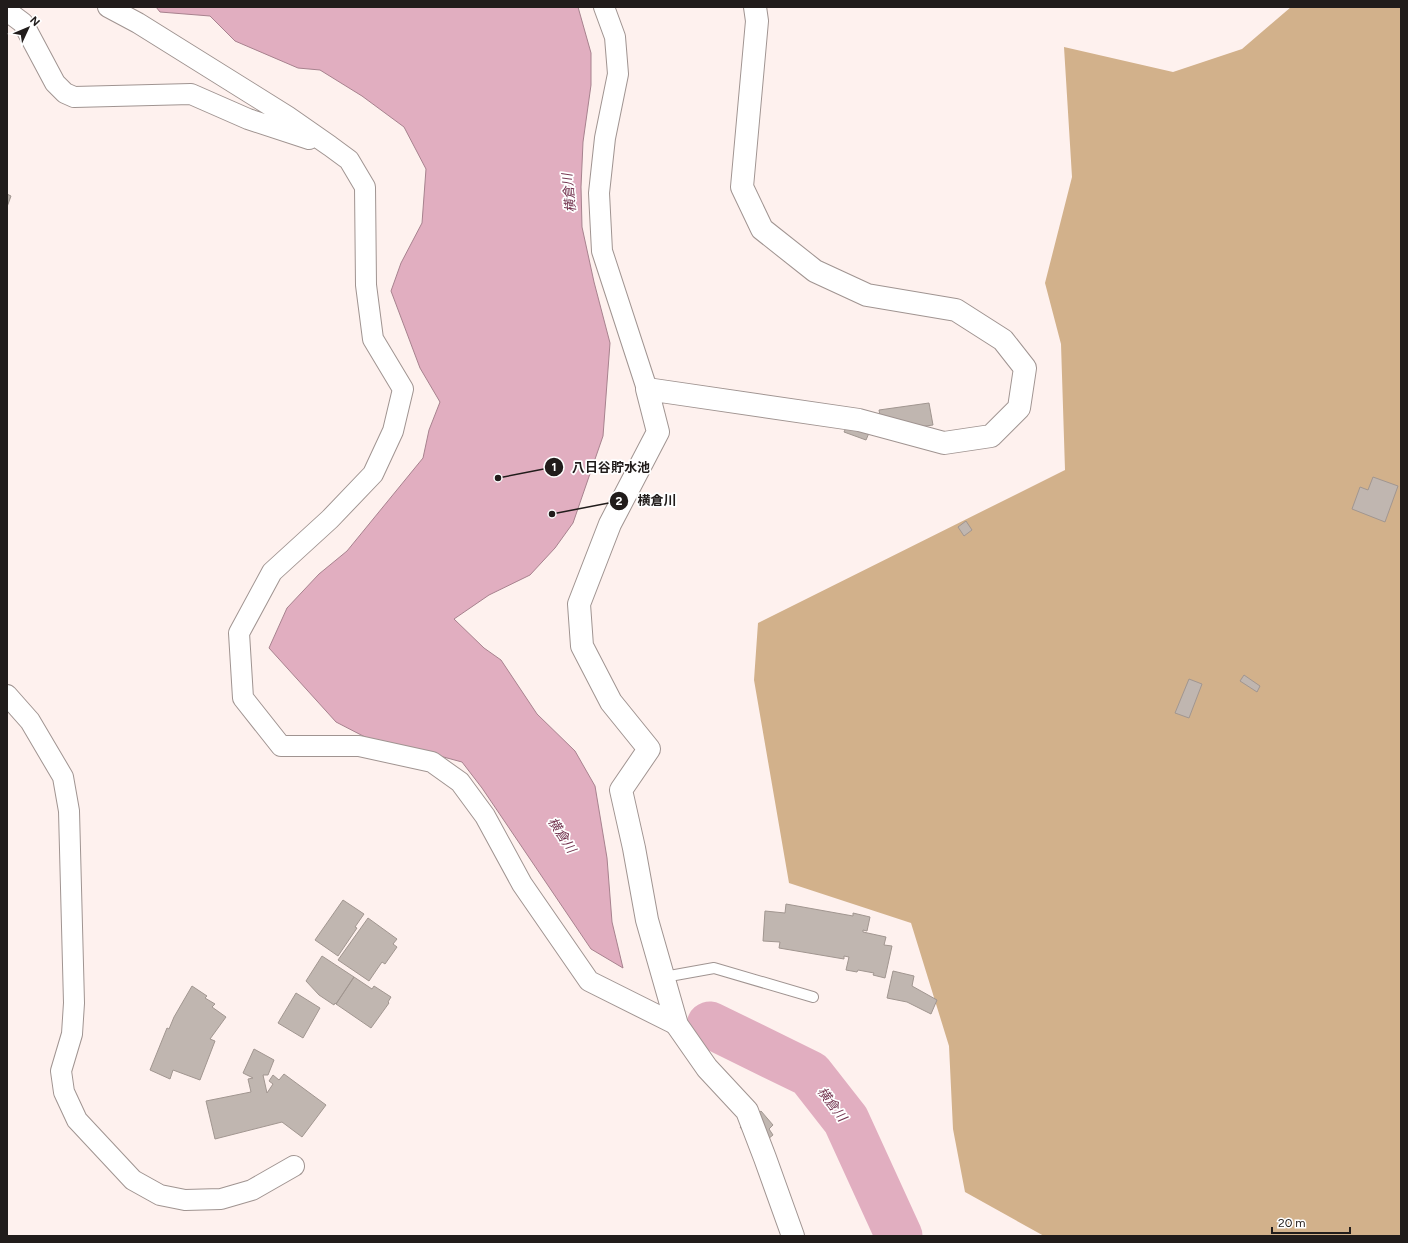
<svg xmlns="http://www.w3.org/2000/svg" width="1408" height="1243" font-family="Figtree,'Noto Sans JP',sans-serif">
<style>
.forest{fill:#d2b18b}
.water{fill:#e1aec0;stroke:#a7828e}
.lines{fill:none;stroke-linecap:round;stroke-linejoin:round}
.river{stroke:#e1aec0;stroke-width:47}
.building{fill:#c0b6b0;stroke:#a19690}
.service-casing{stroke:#a09491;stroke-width:12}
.minor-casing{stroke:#a09491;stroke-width:22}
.tertiary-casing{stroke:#a09491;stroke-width:24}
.service{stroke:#fff;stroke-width:10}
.minor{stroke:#fff;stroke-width:20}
.tertiary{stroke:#fff;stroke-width:22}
.labels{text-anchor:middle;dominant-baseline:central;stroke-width:3.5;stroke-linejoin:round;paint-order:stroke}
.water-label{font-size:13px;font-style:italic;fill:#73344f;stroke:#fff}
.leader{fill:none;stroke:#211c1b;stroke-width:1.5}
.callout-dot{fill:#211c1b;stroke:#fff;stroke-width:1.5}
.mark-label{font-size:12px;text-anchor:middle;font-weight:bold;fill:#fff}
.callout-label{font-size:13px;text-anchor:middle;font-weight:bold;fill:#211c1b;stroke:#fff;stroke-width:3.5;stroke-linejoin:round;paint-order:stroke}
</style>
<rect width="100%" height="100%" fill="#fef1ee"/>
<!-- forest -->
<path class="forest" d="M 1291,7 L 1401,7 L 1401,1236 L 1044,1236 L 965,1192 L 953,1129 L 949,1046 L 911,923 L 789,883 L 754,680 L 758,623 L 1065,470 L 1061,344 L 1045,283 L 1072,177 L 1064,47 L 1173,72 L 1242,49 Z"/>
<!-- water -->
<path class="water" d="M 156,7 L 578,7 L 591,53 L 591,85 L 583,142 L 581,187 L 582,227 L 594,282 L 610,343 L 603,436 L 573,523 L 555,548 L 530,575 L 489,595 L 454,619 L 484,648 L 501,660 L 537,714 L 575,751 L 595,786 L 607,858 L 612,922 L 623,968 L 591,949 L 482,788 L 462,762 L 410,748 L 367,738 L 336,722 L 269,648 L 287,608 L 319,574 L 347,551 L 423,458 L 429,430 L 440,402 L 420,368 L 391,291 L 401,263 L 422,223 L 426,169 L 404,127 L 362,96 L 320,70 L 298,68 L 235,41 L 210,16 L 160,12 Z"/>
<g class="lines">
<!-- river -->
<path class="river" d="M 710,1025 L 810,1074 L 846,1120 L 899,1236"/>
</g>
<!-- building -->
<path class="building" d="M 7,194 L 11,196 L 7,207 Z
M 929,403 L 933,425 L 883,432 L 879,410 Z
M 851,417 L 872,426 L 866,440 L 844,432 Z
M 1373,477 L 1398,486 L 1385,522 L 1352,509 L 1360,487 L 1368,490 Z
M 966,521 L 972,530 L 964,536 L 958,527 Z
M 1244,675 L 1260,686 L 1257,692 L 1240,681 Z
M 1189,679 L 1202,684 L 1189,718 L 1175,713 Z
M 343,900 L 364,914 L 355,927 L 357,928 L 338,956 L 315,940 Z
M 786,904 L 853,916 L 853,913 L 870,917 L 867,931 L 863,930 L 863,932 L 886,937 L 884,945 L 892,946 L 885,978 L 873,975 L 874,973 L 858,970 L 857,972 L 846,970 L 849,957 L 844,956 L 844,959 L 779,948 L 780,942 L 763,941 L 765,911 L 785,913 Z
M 368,918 L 397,939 L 393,944 L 397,947 L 385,964 L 382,962 L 369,981 L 338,960 Z
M 322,956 L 354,977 L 336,1004 L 335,1003 L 334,1005 L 319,995 L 306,981 Z
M 893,971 L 914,976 L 912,986 L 937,1000 L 931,1014 L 907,1002 L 887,998 Z
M 354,977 L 372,989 L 374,986 L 391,997 L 388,1002 L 389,1003 L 371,1028 L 336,1004 Z
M 192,986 L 207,996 L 205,998 L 215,1004 L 212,1007 L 226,1017 L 210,1039 L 215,1041 L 200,1080 L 173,1070 L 170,1079 L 150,1070 L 167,1028 L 169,1029 L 174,1017 Z
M 296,993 L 320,1008 L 303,1038 L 278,1023 Z
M 254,1049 L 274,1060 L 268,1075 L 263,1075 L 267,1093 L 273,1084 L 269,1081 L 273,1075 L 279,1080 L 284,1074 L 326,1105 L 302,1137 L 282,1122 L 215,1139 L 206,1101 L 251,1092 L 248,1079 L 253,1078 L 243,1073 Z
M 761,1111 L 773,1125 L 769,1129 L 773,1135 L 763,1143 L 754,1144 L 740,1127 Z"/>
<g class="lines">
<!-- service casing -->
<g class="service-casing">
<path id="service" d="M 664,977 L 714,968 L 813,997"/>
</g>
<!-- minor casing -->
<g class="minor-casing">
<path id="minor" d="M 108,7 L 138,23 L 287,116 L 330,146 L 349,160 L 365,187 L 366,285 L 373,339 L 403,389 L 393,431 L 373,474 L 330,519 L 272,572 L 239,633 L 243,698 L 281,746 L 359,746 L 432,762 L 460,782 L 485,816 L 522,884 L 589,981 L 677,1025
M 604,7 L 615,37 L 618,74 L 605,138 L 599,193 L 602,251 L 647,389
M 7,11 L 23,23 L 55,83 L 65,93 L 74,97 L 191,94 L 248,119 L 309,139
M 7,695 L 30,721 L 63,777 L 69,811 L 74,1003 L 72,1034 L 61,1071 L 64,1092 L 77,1120 L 133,1180 L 160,1195 L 185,1200 L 221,1199 L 252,1190 L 294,1166"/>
</g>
<!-- tertiary casing -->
<g class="tertiary-casing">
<path id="tertiary" d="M 755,7 L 757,21 L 742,187 L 762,229 L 815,271 L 867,295 L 956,310 L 1003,340 L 1025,368 L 1019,408 L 991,436 L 944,443 L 859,420 L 647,389 L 658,432 L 610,524 L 579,604 L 582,646 L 611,702 L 649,749 L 621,790 L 634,848 L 647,920 L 677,1025 L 707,1068 L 747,1111 L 765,1158 L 793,1236"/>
</g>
<!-- service -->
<use href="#service" class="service"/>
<!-- minor -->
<use href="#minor" class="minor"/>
<!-- tertiary -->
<use href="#tertiary" class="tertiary"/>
</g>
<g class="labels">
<!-- water labels -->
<g class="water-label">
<text transform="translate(569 193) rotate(-96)">横倉川</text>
<text transform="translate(562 835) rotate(57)">横倉川</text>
<text transform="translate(832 1104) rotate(53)">横倉川</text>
</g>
</g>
<!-- callouts -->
<path class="leader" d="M498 478L554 467M552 514L619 501"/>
<g class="callout-dot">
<circle cx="498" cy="478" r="4"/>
<circle cx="552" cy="514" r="4"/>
<circle cx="554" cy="467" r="10"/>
<circle cx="619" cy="501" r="10"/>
</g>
<g class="mark-label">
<text x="554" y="471">1</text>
<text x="619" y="505">2</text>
</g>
<g class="callout-label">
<text x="611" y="472">八日谷貯水池</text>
<text x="657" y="505">横倉川</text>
</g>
<!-- border -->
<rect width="1408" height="1243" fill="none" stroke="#211c1b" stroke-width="16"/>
<!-- north arrow -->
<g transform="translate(28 28) rotate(46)" stroke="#ffffff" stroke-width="3" paint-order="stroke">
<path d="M0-3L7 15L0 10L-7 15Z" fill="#211c1b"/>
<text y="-6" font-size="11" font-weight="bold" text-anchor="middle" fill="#211c1b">N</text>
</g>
<!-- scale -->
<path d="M1272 1227v6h78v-6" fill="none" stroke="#211c1b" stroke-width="2"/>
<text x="1278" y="1227" font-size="12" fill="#211c1b" stroke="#ffffff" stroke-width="3" paint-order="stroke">20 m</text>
</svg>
